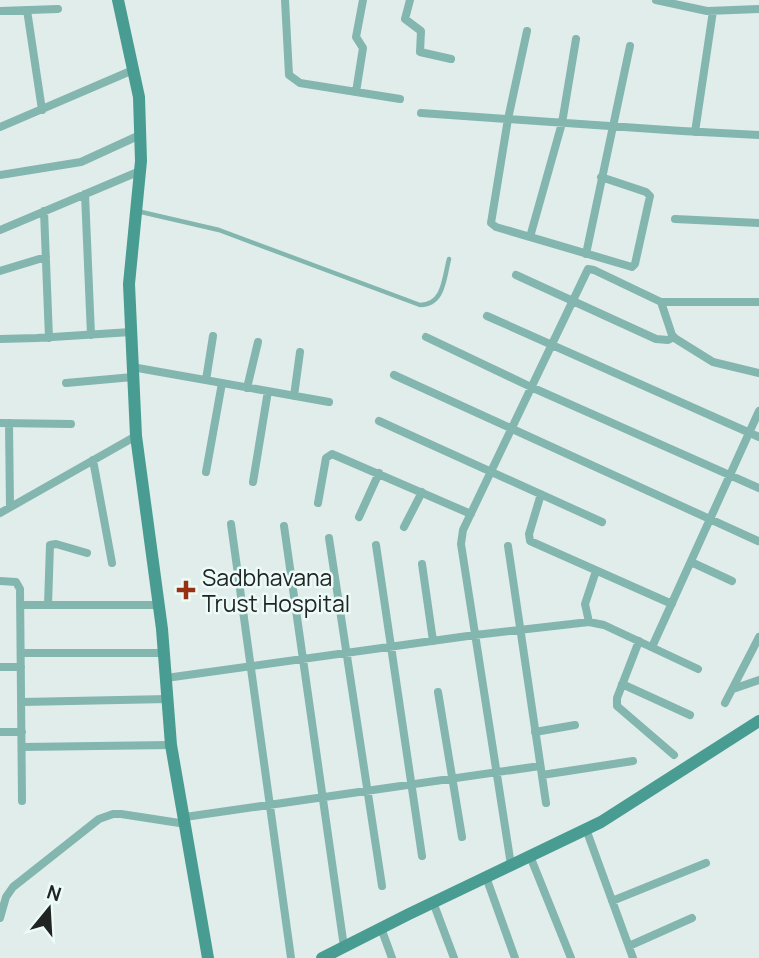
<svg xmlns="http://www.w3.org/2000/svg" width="759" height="958" font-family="Manrope,sans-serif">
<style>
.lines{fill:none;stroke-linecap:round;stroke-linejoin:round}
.lane{stroke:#83b6ae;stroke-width:4.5}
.street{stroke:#83b6ae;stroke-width:8}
.secondary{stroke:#499c91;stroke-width:12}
.poi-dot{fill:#983013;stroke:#edfbf8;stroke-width:2.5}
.labels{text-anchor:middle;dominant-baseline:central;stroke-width:5;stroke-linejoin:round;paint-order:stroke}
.poi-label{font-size:23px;fill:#202524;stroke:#edfbf8;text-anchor:start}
</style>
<rect width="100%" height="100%" fill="#e0edeb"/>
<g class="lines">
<!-- lane -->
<path class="lane" d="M 137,211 L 219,230 L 420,305 C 444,305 444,278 449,259"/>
<!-- street -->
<path class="street" d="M 285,0 L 289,75 L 300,83 L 400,99
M 410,0 L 405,19 L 421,31 L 420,52 L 451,59
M 656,0 L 707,11 L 759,9
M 27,10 L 42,110
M 0,11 L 58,9
M 527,31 L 508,119 L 491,223 L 496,227 L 632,267 L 635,264 L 650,196 L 646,192 L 601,177
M 356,92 L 363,48 L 356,37 L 363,0
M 421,113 L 682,131 L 759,135
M 0,127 L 133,70
M 695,132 L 713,11
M 0,175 L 81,162 L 140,135
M 85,194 L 91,335
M 44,211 L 49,338
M 675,219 L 759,223
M 0,230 L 140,171
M 530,237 L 562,123 L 576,39
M 586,254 L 630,46
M 0,271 L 46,257
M 516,275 L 656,339 L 668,340 L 674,337
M 661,302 L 672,335 L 676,339 L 713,362 L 759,373
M 487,316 L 759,437
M 426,337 L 531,387 L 759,488
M 0,339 L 37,338 L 131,332
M 132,367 L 329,402
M 394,375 L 758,541
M 206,380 L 213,336
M 66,383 L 133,377
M 247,388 L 258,342
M 294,396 L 300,352
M 379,421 L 602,522
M 0,423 L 71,424
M 9,423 L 10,507
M 93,460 L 112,563
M 206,472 L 222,383
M 253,482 L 268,391
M 541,494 L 529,534 L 530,541 L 672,604
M 318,503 L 326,458 L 332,454 L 471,514
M 0,513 L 136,436
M 359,517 L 379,473
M 231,524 L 291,958
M 284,526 L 344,947
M 404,527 L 422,492
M 329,538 L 382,886
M 376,545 L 422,856
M 508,546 L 546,803
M 691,562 L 732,581
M 422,564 L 433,641
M 0,581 L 16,582 L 20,589 L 22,801
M 20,605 L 160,605
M 48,605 L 50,545 L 56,544 L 87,553
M 589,622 L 585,604 L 596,571
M 639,641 L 617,698 L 617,706 L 674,755
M 652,647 L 759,411
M 21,653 L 164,653
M 0,667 L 21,667
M 166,678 L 475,635 L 589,622 L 604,625 L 698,669
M 622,684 L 690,715
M 733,689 L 759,680
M 438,692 L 462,837
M 22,702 L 168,699
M 725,703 L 759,637
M 0,732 L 22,732
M 535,732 L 575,725
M 22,747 L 171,745
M 542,775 L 633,761
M 185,817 L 540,766
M 586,829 L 633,958
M 530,856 L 571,958
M 511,865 L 461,544 L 463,530 L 588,269 L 594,270 L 661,302 L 759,302
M 486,877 L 515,958
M 612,901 L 706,863
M 433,902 L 454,958
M 0,918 L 6,897 L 13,887 L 99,819 L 113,814 L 121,814 L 186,824
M 381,928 L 392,958
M 629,946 L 692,918"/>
<!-- secondary -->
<path class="secondary" d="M 118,0 L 139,97 L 141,161 L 129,284 L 136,436 L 162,629 L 171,745 L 208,958
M 322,958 L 409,914 L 601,822 L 759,721"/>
</g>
<!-- markers -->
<path class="poi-dot" d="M182.5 579.5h7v7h7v7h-7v7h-7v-7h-7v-7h7z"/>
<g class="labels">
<!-- poi labels -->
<g class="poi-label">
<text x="202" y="577">Sadbhavana<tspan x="202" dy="26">Trust Hospital</tspan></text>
</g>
</g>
<!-- north arrow -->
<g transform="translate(49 909) rotate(18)" stroke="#edfbf8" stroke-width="5" paint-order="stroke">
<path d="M0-5L12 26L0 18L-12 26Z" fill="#202524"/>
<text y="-10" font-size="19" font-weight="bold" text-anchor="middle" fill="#202524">N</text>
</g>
</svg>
